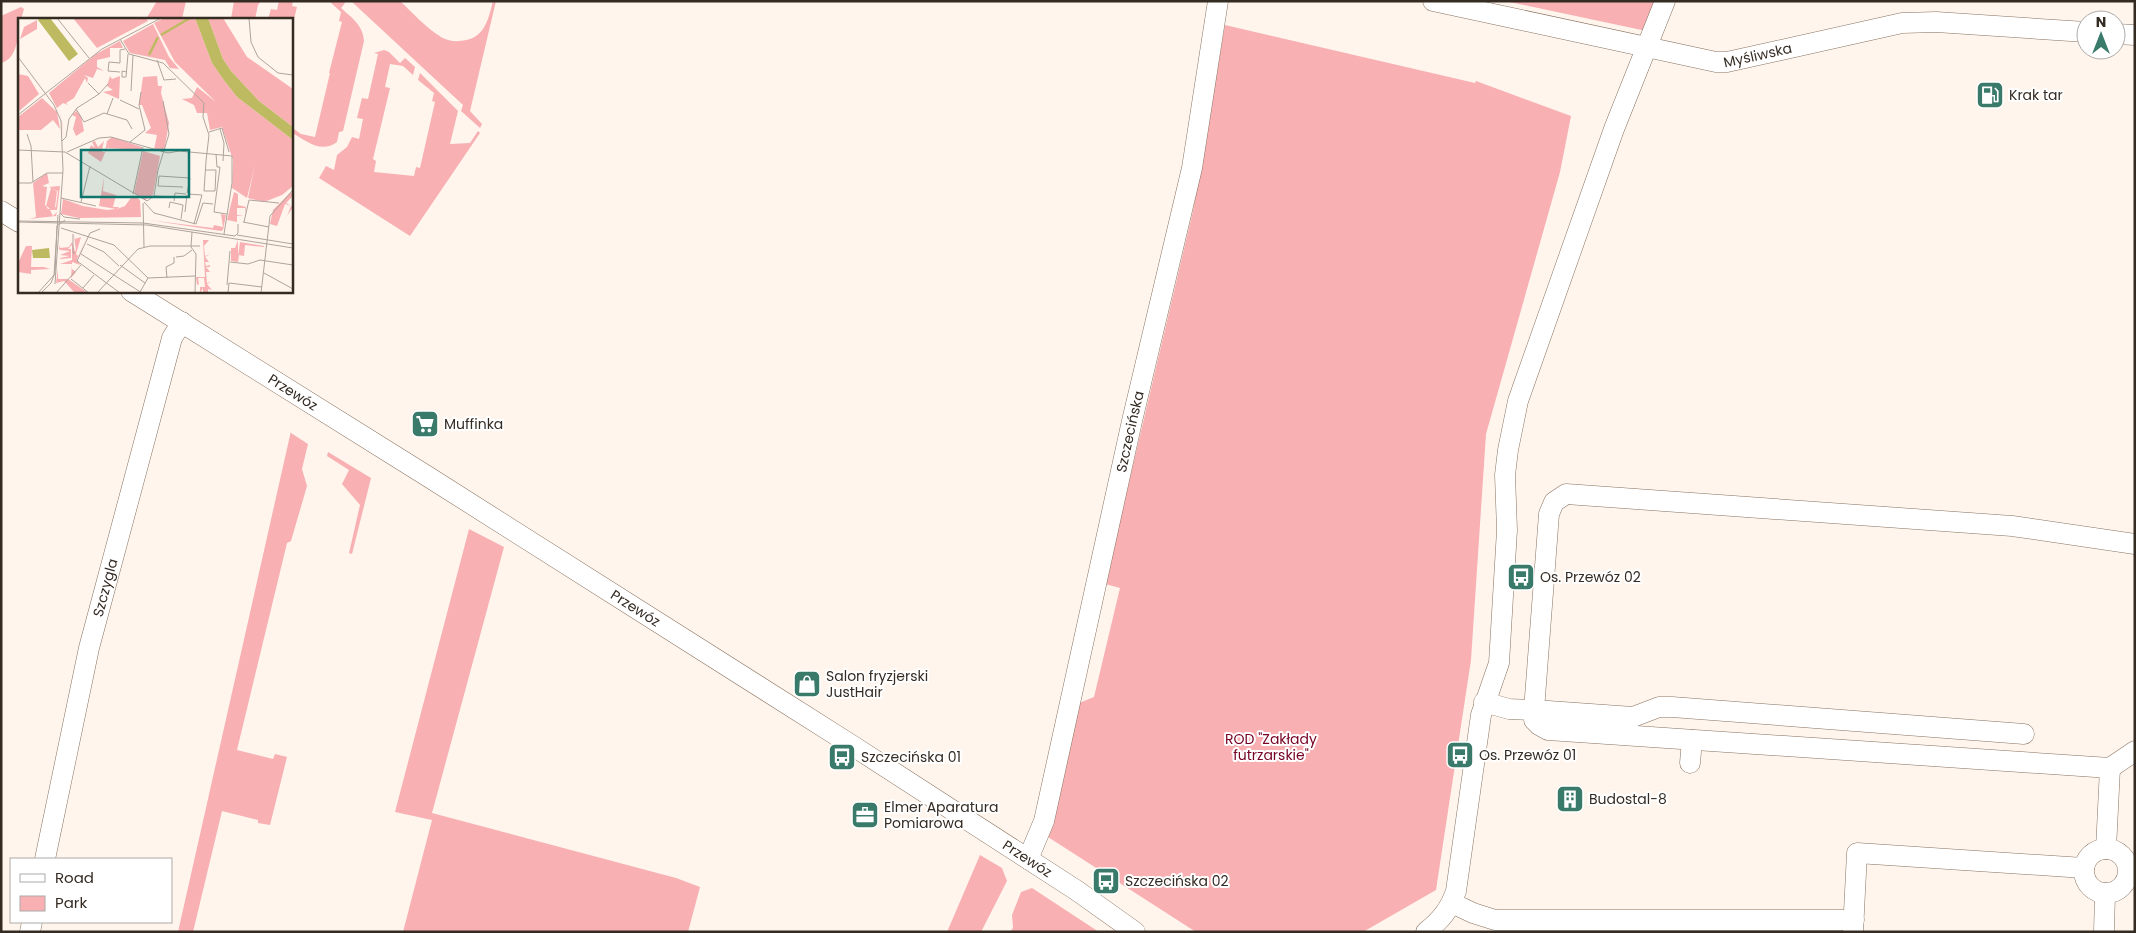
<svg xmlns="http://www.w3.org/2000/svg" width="2136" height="933" font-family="Poppins,sans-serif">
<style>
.green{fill:#f8b0b3}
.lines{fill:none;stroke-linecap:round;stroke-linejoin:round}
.minor-casing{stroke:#887260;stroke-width:21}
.minor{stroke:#fff;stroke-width:20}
.labels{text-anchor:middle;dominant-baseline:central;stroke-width:4;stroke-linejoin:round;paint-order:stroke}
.street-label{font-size:14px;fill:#342b23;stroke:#fff}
.poi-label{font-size:14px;fill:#342b23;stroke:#fff;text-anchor:start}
.park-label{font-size:14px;fill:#750221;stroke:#fff}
.inset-river{fill:none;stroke:#bdba61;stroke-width:2.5}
.inset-road{fill:none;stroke:#aea49c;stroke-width:1}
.view{fill:#0f766e;fill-opacity:0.15;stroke:#0f766e;stroke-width:2.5}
.inset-edge{fill:none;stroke:#342b23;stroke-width:2.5}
</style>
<rect width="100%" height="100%" fill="#fff5ed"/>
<!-- green -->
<path class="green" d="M 157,1 L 186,1 L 182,19 L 146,19 Z
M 234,1 L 261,1 L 258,5 L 255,19 L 231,19 Z
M 279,1 L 293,1 L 292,6 L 297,7 L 291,31 L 291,19 L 268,19 L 271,9 L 277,10 Z
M 329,1 L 343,1 L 345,3 L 341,8 C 352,18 363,25 364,41 L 343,131 L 339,132 L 337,142 C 321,154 306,141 291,132 L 291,127 L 301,134 L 315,137 L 330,73 L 329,73 L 342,22 L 339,21 L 341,12 Z
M 351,1 L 400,1 C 413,13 426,28 441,37 C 446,40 454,42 459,41 C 484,40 488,21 493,1 L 496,1 L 470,111 L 482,124 L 480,128 L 461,111 L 463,105 Z
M 1505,1 L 1662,1 L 1651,32 Z
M 21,7 L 24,9 L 21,19 L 19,19 C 19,33 18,59 1,63 L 1,16 Z
M 1225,25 L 1475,83 L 1476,81 L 1571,116 L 1560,172 L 1486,434 L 1471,660 L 1436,890 L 1363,932 L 1196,932 L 1048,837 L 1079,703 L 1094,697 L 1120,588 L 1105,584 L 1193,211 Z
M 384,50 L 389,52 L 400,63 L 405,58 L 415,67 L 413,75 L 403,66 L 390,64 L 385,87 L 390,88 L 373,159 L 376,161 L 374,172 L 414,176 L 416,167 L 420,168 L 435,102 L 432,101 L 434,93 L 418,80 L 420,73 L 458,111 L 450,144 L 470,143 L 478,131 L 480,133 L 410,236 L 319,178 L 326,166 L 334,170 L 337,155 L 347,147 L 352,137 L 359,139 L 363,119 L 357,118 L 362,98 L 368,99 L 378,54 L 374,53 Z
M 291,431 L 291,433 L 308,444 L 302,469 L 307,486 L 291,541 L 287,543 L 237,750 L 273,759 L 275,754 L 287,757 L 270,825 L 258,823 L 258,820 L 222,811 L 193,932 L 178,932 Z
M 328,452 L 371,478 L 352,554 L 349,553 L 360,505 L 342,484 L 349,470 L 327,456 Z
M 469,529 L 504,547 L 432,813 L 676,878 L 700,887 L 688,932 L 403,932 L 432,820 L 395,812 Z
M 980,855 L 1002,868 L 1007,881 L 981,932 L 947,932 Z
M 1032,888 L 1099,932 L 1010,932 L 1013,928 L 1012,915 L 1021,892 Z"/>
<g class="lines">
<!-- minor casing -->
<g class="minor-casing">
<g id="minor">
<path id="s1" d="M 1433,1 L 1716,62 L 1727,62 L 1902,23 L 1936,22 L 2086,32"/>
<path d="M 2116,34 L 2135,35"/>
<path d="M 1,211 L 19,222"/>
<path id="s2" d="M 131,291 L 427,476 L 850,744 L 1076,890 L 1135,932"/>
<path d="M 1484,702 L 1509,709 L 1534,710 L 1534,720 L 1539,725 L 1548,730 L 2110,768 L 2135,751"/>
<path d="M 2024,734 L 1672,707 L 1659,707 L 1633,717 L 1534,710 L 1549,514 L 1554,502 L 1566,494 L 2012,526 L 2135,544"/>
<path d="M 1690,763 L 1692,740"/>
<path d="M 2106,849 L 2110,768"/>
<circle cx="2106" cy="871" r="22"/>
<path id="s3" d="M 45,859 L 89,648 L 172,338 L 182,322"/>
<path id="s4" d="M 1028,859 L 1044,821 L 1132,421 L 1192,168 L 1218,1"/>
<path d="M 1452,903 L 1473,913 L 1495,920 L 1854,920"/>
<path d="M 1853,931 L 1857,853 L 2084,868"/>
<path d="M 30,932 L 32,922"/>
<path d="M 1426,932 C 1441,920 1450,909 1456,891 L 1481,715 L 1499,663 L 1507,530 L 1505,475 L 1508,450 L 1518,401 L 1614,129 L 1665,1"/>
<path d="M 2104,932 L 2105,893"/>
</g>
</g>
<!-- minor -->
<use href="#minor" class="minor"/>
</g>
<!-- icons -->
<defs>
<g id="fuel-square" transform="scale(1.4375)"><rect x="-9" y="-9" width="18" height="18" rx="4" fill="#397a6a" stroke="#fff"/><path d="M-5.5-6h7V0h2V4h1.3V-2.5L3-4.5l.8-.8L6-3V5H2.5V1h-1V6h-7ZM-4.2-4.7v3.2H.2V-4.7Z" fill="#fff"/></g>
<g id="supermarket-square" transform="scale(1.4375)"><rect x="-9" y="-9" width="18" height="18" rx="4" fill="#397a6a" stroke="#fff"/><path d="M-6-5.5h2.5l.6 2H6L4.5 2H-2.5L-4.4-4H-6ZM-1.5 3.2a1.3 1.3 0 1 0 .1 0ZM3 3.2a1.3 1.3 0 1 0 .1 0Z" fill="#fff"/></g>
<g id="bus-square" transform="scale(1.4375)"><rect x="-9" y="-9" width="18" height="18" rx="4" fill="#397a6a" stroke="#fff"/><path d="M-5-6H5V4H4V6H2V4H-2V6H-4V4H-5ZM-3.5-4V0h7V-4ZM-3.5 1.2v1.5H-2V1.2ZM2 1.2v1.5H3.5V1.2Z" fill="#fff"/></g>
<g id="shop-square" transform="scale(1.4375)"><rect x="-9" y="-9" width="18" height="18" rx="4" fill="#397a6a" stroke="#fff"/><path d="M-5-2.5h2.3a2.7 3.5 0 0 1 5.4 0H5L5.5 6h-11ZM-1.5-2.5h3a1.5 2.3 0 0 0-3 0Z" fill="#fff"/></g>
<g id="building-square" transform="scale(1.4375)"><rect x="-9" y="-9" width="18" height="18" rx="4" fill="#397a6a" stroke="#fff"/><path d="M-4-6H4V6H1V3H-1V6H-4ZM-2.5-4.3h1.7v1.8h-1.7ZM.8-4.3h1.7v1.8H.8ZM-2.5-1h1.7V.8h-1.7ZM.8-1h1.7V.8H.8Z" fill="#fff"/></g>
<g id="office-square" transform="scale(1.4375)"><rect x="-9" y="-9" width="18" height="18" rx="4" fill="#397a6a" stroke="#fff"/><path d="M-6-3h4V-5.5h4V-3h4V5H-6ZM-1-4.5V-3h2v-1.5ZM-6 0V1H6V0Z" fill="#fff"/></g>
</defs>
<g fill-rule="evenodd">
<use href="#fuel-square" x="1990" y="95"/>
<use href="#supermarket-square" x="425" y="424"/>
<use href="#bus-square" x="1521" y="577"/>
<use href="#shop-square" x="807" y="684"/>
<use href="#bus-square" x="1460" y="755"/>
<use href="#bus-square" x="842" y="757"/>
<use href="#building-square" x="1570" y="799"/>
<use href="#office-square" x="865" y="815"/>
<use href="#bus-square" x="1106" y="881"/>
</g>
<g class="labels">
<!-- street labels -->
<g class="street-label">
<text stroke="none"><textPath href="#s1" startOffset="332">Myśliwska</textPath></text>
<text stroke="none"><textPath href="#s2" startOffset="191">Przewóz</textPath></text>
<text stroke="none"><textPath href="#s4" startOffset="440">Szczecińska</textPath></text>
<text stroke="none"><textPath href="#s3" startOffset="278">Szczygla</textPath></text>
<text stroke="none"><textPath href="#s2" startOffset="596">Przewóz</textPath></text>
<text stroke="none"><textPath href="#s2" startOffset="1061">Przewóz</textPath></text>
</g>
<!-- poi labels -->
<g class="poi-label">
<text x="2009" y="95">Krak tar</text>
<text x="444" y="424">Muffinka</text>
<text x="1540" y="577">Os. Przewóz 02</text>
<text x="826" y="676">Salon fryzjerski<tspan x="826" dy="16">JustHair</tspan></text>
<text x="1479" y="755">Os. Przewóz 01</text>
<text x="861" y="757">Szczecińska 01</text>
<text x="1589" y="799">Budostal-8</text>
<text x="884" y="807">Elmer Aparatura<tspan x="884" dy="16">Pomiarowa</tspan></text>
<text x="1125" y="881">Szczecińska 02</text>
</g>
<!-- park labels -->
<g class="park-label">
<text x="1271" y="739">ROD "Zakłady<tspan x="1271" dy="16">futrzarskie"</tspan></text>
</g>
</g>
<!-- overview -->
<g transform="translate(18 18)">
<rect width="275" height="275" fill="#fff5ed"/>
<path d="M 55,0 L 128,0 L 130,3 L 79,30 ZM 146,0 L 177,0 L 194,45 L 205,61 L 219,79 L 275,122 L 275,168 L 264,177 L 246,184 L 230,180 L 237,147 L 229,180 L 214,170 L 215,142 L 204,109 L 192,112 L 189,95 L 179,95 L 176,87 L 164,81 L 174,80 L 179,69 L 198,84 L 157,44 L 136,5 ZM 190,0 L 205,0 L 229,39 L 275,71 L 275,109 L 241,83 L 213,53 L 205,41 ZM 19,2 L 19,11 L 2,21 L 6,9 ZM 135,6 L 151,39 L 161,51 L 152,50 L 147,42 L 112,35 L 105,23 ZM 102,23 L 105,30 L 92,30 L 92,39 L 79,42 L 79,49 L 86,53 L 79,51 L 75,60 L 66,57 L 70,60 L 69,65 L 67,60 L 56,80 L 48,85 L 50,87 L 45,85 L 39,90 L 42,96 L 44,103 L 46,121 L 43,98 L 31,75 L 78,36 ZM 0,56 L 10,58 L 21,76 L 0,94 ZM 92,58 L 94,61 L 102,58 L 101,81 L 85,74 L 95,72 L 89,68 ZM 139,58 L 140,68 L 144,68 L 143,75 L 151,105 L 146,134 L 136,132 L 139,117 L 127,115 L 133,110 L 124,87 L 121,87 L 125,59 ZM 24,80 L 39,94 L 42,111 L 35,102 L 23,112 L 0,112 L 0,99 ZM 58,93 L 63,98 L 66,113 L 58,118 L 55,111 L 58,99 L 54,97 ZM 94,119 L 124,129 L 124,132 L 89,130 L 83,144 L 70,135 L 73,127 L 77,130 L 74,124 L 77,123 L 80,129 L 86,123 L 84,132 L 80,129 L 85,134 L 87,134 L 89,123 ZM 125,133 L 142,138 L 135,177 L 127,182 L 116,175 ZM 29,155 L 31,165 L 24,168 L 29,169 L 27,187 L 30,191 L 38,189 L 40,173 L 31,169 L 42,168 L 39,192 L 32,192 L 35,198 L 39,194 L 38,198 L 11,201 L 18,199 L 15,165 ZM 86,159 L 85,173 L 98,177 L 95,189 L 101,189 L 99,191 L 107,188 L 115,177 L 122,182 L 123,199 L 61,200 L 43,196 L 45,181 L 65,188 L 89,192 L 98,191 L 81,188 ZM 33,170 L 39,173 L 37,189 L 33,191 L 28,188 ZM 216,174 L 220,176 L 220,187 L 228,189 L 227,197 L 227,190 L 219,190 L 219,197 L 226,198 L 219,198 L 219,204 L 209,202 ZM 273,174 L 275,178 L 268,185 L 275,189 L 269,198 L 273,188 L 267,186 L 259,208 L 252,206 L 255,192 ZM 203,196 L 208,197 L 205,212 L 203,213 L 130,202 L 195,210 L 196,207 L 205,209 ZM 56,217 L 57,221 L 63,219 L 58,236 L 60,238 L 69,219 L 59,241 L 62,247 L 54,244 L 54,251 L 58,254 L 53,260 L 54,246 L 42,246 L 54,242 L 54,227 L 50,231 L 53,231 L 53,240 L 42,241 L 42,237 L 42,240 L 52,238 L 42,237 L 52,233 L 42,232 L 41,231 L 41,227 L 42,230 L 51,229 L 54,224 L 57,233 L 58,233 ZM 185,222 L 191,222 L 186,228 L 187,238 L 192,236 L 187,239 L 191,244 L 187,244 L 188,248 L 192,247 L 192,249 L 188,249 L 192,254 L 188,254 L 189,265 L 193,264 L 189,266 L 194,272 L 190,271 L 190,275 L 185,275 L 185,270 L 182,275 L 182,269 L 187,269 L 186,260 L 180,260 L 181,266 L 179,267 L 178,259 L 187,259 ZM 220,222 L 220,238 L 222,224 L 246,228 L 247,235 L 246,229 L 227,227 L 226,238 L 221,237 L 220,244 L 213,243 L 213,230 L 217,230 ZM 8,228 L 14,228 L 13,249 L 26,249 L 32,251 L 13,252 L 13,256 L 0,254 L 0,245 ZM 40,251 L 40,261 L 50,261 L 70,275 L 57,275 L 46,263 L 38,265 Z" fill="#f8b0b3"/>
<path d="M 23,0 L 32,0 L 60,36 L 51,43 L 20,2 ZM 177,0 L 190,0 L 205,41 L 213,53 L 241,83 L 275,109 L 275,122 L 219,79 L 205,61 L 194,45 ZM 31,230 L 32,240 L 15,240 L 14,232 Z" fill="#bdba61"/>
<path class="inset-river" d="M 143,17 L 172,0M 131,37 L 140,19"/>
<path class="inset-road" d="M 39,0 L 71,40M 231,0 L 233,24 L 240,39 L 260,55 L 275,57M 102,21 L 111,36 L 145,45 L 186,85 L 185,99 L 191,117 L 188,143 L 186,173 L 197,173 L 198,152 L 187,152M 0,39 L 36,87 L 43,103 L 45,152 L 37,266M 139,42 L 146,62 L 158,61M 102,54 L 90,53 L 91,44 L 102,45 L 102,32 L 107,31M 109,54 L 104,53 L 104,59 L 108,59 L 110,36M 70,65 L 81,76M 113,73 L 115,37M 102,82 L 121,91M 58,91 L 66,104 L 86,95 L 109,102 L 114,111M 89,96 L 95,80M 0,97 L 84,31 L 143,0M 202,111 L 206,125 L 205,143M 191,114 L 204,110 L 211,134M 9,116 L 13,128 L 15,164M 44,123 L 48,119 L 51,101 L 59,90 L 81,76 L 90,66M 112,124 L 127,112 L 121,87 L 123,74M 0,132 L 47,134 L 129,183M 49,134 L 81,120 L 93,119 L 150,135 L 161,133 L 214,138 L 214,165 L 206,216M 198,136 L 199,149 L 202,149 L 196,194 L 209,196M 0,165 L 13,165 L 29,155 L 45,155M 165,169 L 140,168 L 141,158 L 172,160 L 169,175M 115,176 L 125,129M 170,176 L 184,177 L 176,206M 136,178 L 140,152 L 151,116 L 145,83M 43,180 L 78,188M 129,183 L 136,178 L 157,179M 156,183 L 157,175 L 168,176M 63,184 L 72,148M 126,184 L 136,195 L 178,206 L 185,185 L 195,186M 125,185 L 126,229M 151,190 L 152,184 L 165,187 L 163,201M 167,194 L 169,177M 42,195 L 46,199 L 62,201M 0,203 L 125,205 L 217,218 L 220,215 L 220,206M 0,204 L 129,207 L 275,230M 225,204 L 251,209M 226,204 L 231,182 L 261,185M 43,210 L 96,227 L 130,260M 82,211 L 72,215 L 59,243 L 102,275M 174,214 L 173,229 L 178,236 L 177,275M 55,216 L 55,235 L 57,235M 219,217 L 275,226M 69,226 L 86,234 L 101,248M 63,236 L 124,275M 158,239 L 166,238 L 174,232M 212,244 L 230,246 L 242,242 L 275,247M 102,247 L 127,265M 246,255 L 275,271M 130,260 L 177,258M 149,260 L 148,249 L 156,245 L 156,239M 53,261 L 71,275M 209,267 L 212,233M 65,270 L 76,257M 122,274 L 130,260M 20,275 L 37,256 L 39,208 L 47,202M 23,275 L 33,265 L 36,257 L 40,197M 38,275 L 63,247M 79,275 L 120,231 L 132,228 L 182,228M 210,275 L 211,265 L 244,269M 243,275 L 252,198 L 275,172"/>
<path class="view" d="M 63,132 L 171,132 L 171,179 L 63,179 Z"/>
<rect width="275" height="275" class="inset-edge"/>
</g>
<!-- border -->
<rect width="2136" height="933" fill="none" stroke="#342b23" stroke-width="5"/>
<!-- legend -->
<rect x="10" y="858" width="162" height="65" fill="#ffffff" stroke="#aeaaa7"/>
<rect x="20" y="874" width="25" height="8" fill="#ffffff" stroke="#aeaaa7"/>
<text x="55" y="883" font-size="15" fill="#342b23">Road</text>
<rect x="20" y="896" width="25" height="15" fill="#f8b0b3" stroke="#aeaaa7"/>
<text x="55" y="908" font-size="15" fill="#342b23">Park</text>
<!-- north arrow -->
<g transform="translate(2101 35)"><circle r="24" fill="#ffffff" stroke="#aeaaa7"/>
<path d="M0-4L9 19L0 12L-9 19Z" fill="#397a6a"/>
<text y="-8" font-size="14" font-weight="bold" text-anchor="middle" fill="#342b23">N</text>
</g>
</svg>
